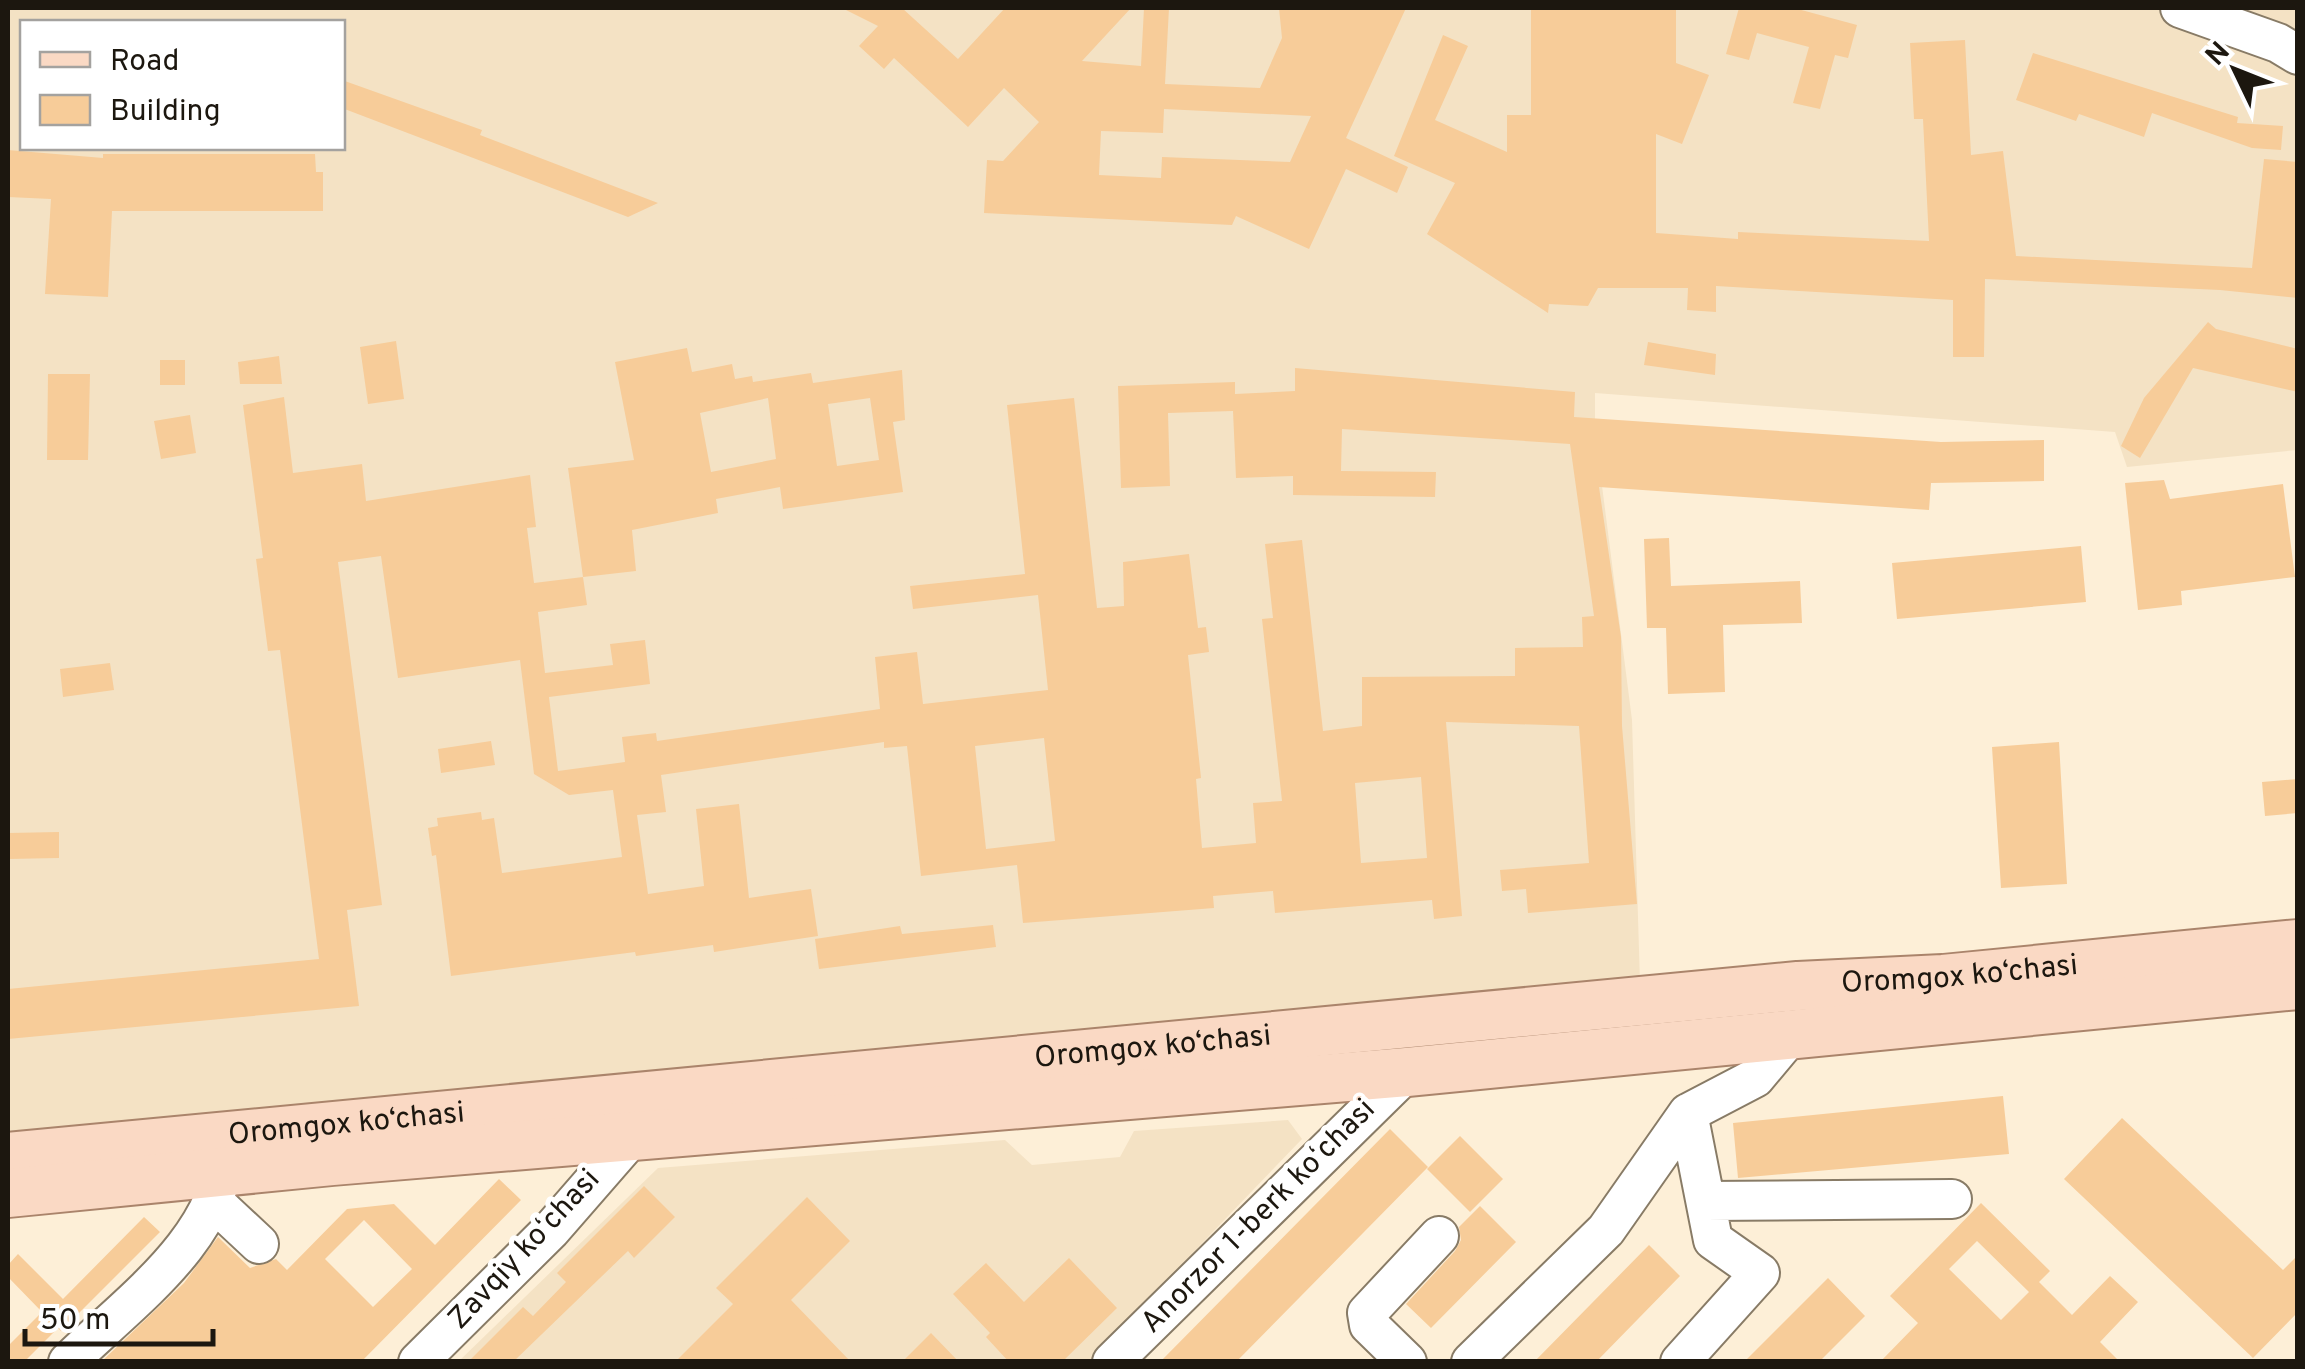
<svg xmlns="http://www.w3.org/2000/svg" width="2305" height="1369" font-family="Overpass,sans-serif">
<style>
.built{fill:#f4e2c4;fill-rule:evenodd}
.building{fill:#f7cc99;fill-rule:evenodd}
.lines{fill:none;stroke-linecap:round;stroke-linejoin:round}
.minor-casing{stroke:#887b66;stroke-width:42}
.major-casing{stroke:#aa846b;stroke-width:52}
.minor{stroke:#fff;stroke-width:38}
.major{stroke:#fad9c4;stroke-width:48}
.labels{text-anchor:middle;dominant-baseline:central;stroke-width:10;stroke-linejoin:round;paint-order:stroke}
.street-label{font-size:30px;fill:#1c170f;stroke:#fff}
</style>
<rect width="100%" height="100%" fill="#fdefd7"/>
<!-- built -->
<path class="built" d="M 8,8 L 2297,8 L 2297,450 L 2127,467 L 2115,432 L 1595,393 L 1595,431 L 1632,720 L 1640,983 L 968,1054 L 8,1133 ZM 22,22 L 342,22 L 342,148 L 22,148 Z
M 1288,1120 L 1302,1139 L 1089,1361 L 458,1362 L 658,1168 L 1005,1140 L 1032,1165 L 1120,1157 L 1134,1131 Z"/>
<!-- building -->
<path class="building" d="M 842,8 L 902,8 L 958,59 L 1005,8 L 1131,8 L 1082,61 L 1141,66 L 1144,8 L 1169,8 L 1165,84 L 1260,88 L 1282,38 L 1279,8 L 1406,8 L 1346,138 L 1408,167 L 1397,193 L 1346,169 L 1309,249 L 1236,216 L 1232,225 L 984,213 L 987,160 L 1003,161 L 1039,122 L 1004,88 L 968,127 L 894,58 L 884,69 L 859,46 L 878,26 ZM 1164,109 L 1311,116 L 1290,162 L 1162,157 L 1161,178 L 1099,175 L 1101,131 L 1163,133 Z
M 1531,8 L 1676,8 L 1676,63 L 1709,75 L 1682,144 L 1656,134 L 1656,233 L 1738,239 L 1738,232 L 1929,241 L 1923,119 L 1914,119 L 1910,43 L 1965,40 L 1971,155 L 2003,151 L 2016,256 L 2252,268 L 2264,159 L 2298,162 L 2298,298 L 2220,290 L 1985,279 L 1984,357 L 1953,357 L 1953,300 L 1716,286 L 1716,312 L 1687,310 L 1688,288 L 1598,288 L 1588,306 L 1549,304 L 1548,313 L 1427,234 L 1455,183 L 1394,156 L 1443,35 L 1468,46 L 1435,120 L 1507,152 L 1507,115 L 1531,115 Z
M 1739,8 L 1794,8 L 1857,25 L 1848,58 L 1835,55 L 1820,109 L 1793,103 L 1809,47 L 1757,33 L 1749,60 L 1726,54 Z
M 2033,53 L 2238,117 L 2237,123 L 2283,126 L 2281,150 L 2252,148 L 2152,113 L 2144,137 L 2079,114 L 2076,121 L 2016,100 Z
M 342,80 L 482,130 L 480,135 L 658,203 L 628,217 L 342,108 Z
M 8,150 L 103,158 L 103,154 L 315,154 L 316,172 L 323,172 L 323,211 L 112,211 L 108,297 L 45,294 L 51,199 L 8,197 Z
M 2208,322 L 2216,329 L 2298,349 L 2298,392 L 2193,368 L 2140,458 L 2121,446 L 2144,398 Z
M 396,341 L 404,399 L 368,404 L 360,347 Z
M 1648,342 L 1716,354 L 1715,375 L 1644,365 Z
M 687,348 L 692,372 L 732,364 L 735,379 L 752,376 L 753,382 L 811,373 L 813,383 L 902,370 L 905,420 L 893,422 L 903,492 L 783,509 L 780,487 L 716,499 L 718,513 L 632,530 L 636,571 L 583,577 L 568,468 L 634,460 L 615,362 ZM 768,398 L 776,459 L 711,472 L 700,413 ZM 870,398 L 879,460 L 837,466 L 828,404 Z
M 279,356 L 282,384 L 240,384 L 238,362 Z
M 160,360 L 185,360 L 185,385 L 160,385 Z
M 1295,368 L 1575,392 L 1574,417 L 1941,442 L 2044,440 L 2044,481 L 1931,483 L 1929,510 L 1599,487 L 1621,637 L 1622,726 L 1637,904 L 1528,913 L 1526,889 L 1502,891 L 1500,870 L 1589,863 L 1579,726 L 1446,722 L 1462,916 L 1434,919 L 1432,900 L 1275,913 L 1273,891 L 1213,896 L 1214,908 L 1023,923 L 1017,865 L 921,876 L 907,746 L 884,748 L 884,742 L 661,775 L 666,812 L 637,815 L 648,894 L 704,886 L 696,809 L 739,804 L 749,898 L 811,889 L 818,936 L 714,952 L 713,945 L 636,956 L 635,952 L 451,976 L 436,855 L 432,856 L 428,828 L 438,826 L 437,818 L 481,812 L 482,820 L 494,818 L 502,873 L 622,857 L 613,790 L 569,795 L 534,774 L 520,660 L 398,678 L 381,556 L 338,562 L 382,905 L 347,910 L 359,1006 L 8,1039 L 8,989 L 319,959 L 280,650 L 268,651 L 256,559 L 263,558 L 243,405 L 284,397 L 293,473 L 362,464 L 366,501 L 530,475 L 536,527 L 527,528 L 534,583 L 583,577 L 587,605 L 538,612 L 545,673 L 613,665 L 610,644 L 645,640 L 650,684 L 549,697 L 558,771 L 625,762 L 622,737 L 656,733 L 657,741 L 880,709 L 875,657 L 917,652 L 923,704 L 1048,690 L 1038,595 L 913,609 L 910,586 L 1025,574 L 1007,405 L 1074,398 L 1097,608 L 1124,606 L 1123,562 L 1189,554 L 1198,628 L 1206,627 L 1209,652 L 1188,655 L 1201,778 L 1196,779 L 1202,848 L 1256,843 L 1253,803 L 1282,801 L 1262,619 L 1273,618 L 1265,544 L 1302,540 L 1323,731 L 1362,726 L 1362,677 L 1515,676 L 1515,648 L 1583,647 L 1582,617 L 1594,616 L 1570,444 L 1342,429 L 1341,471 L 1436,472 L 1435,497 L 1293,495 L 1293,476 L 1236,478 L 1233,411 L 1168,413 L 1170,486 L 1121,488 L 1118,386 L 1235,382 L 1235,394 L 1295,391 ZM 1044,738 L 1055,841 L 986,849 L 975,746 ZM 1421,777 L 1427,858 L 1361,863 L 1355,783 Z
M 48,374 L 90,374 L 88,460 L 47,460 Z
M 190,415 L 196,453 L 161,459 L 154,421 Z
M 2164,480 L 2170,499 L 2283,484 L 2295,577 L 2181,591 L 2182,605 L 2138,610 L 2125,483 Z
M 1669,538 L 1671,586 L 1800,581 L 1802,623 L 1723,625 L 1725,692 L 1668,694 L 1666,628 L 1647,628 L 1644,539 Z
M 2081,546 L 2086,602 L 1897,619 L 1892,563 Z
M 110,663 L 114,690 L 63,697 L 60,669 Z
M 491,741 L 495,765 L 441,773 L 438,749 Z
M 2059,742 L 2067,884 L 2001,888 L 1992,747 Z
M 2298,779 L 2298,813 L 2265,816 L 2262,782 Z
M 59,832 L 59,858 L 8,859 L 8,833 Z
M 993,925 L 996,947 L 819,969 L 815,939 L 900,926 L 902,934 Z
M 2003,1096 L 2009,1154 L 1738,1178 L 1733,1123 Z
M 2122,1118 L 2283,1270 L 2298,1255 L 2298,1312 L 2253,1358 L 2064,1179 Z
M 1390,1129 L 1428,1167 L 1236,1362 L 1160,1362 Z
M 1460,1136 L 1503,1179 L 1470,1212 L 1427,1169 Z
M 499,1179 L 521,1200 L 361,1362 L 101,1362 L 184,1283 L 218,1237 L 250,1268 L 276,1259 L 287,1270 L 347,1209 L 394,1204 L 435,1245 ZM 364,1220 L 412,1269 L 373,1307 L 325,1259 Z
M 644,1186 L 675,1217 L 634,1258 L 628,1251 L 513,1362 L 468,1362 L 523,1307 L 533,1316 L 566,1282 L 557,1273 Z
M 807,1197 L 850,1241 L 791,1300 L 851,1362 L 675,1362 L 733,1304 L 716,1288 Z
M 1981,1203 L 2050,1271 L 2039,1282 L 2072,1315 L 2110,1276 L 2138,1302 L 2100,1342 L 2120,1362 L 1880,1362 L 1918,1323 L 1890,1296 ZM 1977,1241 L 2029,1292 L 2001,1320 L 1949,1269 Z
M 1480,1206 L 1516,1242 L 1431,1328 L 1406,1304 L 1455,1251 L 1461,1240 L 1459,1227 Z
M 144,1217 L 160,1232 L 61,1331 L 58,1328 L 24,1362 L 8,1362 L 8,1346 L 42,1312 L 8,1277 L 8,1265 L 18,1254 L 63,1299 Z
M 1649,1245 L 1680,1276 L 1596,1362 L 1534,1362 Z
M 1069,1258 L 1117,1308 L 1062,1362 L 1009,1362 L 986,1337 L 990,1333 L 953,1294 L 986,1263 L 1024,1302 Z
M 1828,1278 L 1865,1316 L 1819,1362 L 1744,1362 Z
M 931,1333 L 959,1362 L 902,1362 Z"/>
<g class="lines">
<!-- minor casing -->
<g class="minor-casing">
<path id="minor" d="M 2180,8 L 2278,43 L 2298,55
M 1706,1201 L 1952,1199
M 214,1202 L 259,1244
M 68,1362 C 129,1302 220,1240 226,1148
M 418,1362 L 551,1230 L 632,1137 L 635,1120
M 1112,1362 L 1407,1072
M 1407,1362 L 1369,1325 L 1367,1313 L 1439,1236
M 1471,1362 L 1606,1230 L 1688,1113 L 1755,1078 L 1791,1035
M 1680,1362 L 1760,1273 L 1713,1240 L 1688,1113"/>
</g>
<!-- major casing -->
<g class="major-casing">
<g id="major">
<path id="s1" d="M 8,1157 L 1798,986 L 1943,979 L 2298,944"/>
<path d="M 8,1193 L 332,1161 L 1407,1072 L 2298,985"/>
</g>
</g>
<!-- minor -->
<use href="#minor" class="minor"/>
<!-- major -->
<use href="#major" class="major"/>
</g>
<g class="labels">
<!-- street labels -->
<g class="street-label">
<text stroke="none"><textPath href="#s1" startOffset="1960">Oromgox ko‘chasi</textPath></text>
<text stroke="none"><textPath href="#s1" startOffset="1150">Oromgox ko‘chasi</textPath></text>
<text stroke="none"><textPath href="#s1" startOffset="340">Oromgox ko‘chasi</textPath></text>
<text transform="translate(1259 1217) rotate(-45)">Anorzor 1-berk koʻchasi</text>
<text transform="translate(525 1250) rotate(-47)">Zavqiy koʻchasi</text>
</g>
</g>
<!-- border -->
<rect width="2305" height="1369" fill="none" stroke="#1c170f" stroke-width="20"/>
<!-- legend -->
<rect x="20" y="20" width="325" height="130" fill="#ffffff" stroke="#a4a29f" stroke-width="2.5"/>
<rect x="40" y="52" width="50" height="15" fill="#fad9c4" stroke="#a4a29f" stroke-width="2.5"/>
<text x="110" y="70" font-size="30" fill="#1c170f">Road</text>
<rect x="40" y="95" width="50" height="30" fill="#f7cc99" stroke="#a4a29f" stroke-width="2.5"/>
<text x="110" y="120" font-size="30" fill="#1c170f">Building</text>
<!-- north arrow -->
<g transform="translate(2235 70) rotate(313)" stroke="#ffffff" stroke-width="8" paint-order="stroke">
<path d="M0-8L18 38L0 25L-18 38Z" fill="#1c170f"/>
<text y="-15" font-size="28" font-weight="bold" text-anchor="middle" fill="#1c170f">N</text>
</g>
<!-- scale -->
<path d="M25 1329v15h188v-15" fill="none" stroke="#1c170f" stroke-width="5"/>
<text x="40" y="1329" font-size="30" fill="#1c170f" stroke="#ffffff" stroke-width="8" paint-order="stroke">50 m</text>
</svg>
